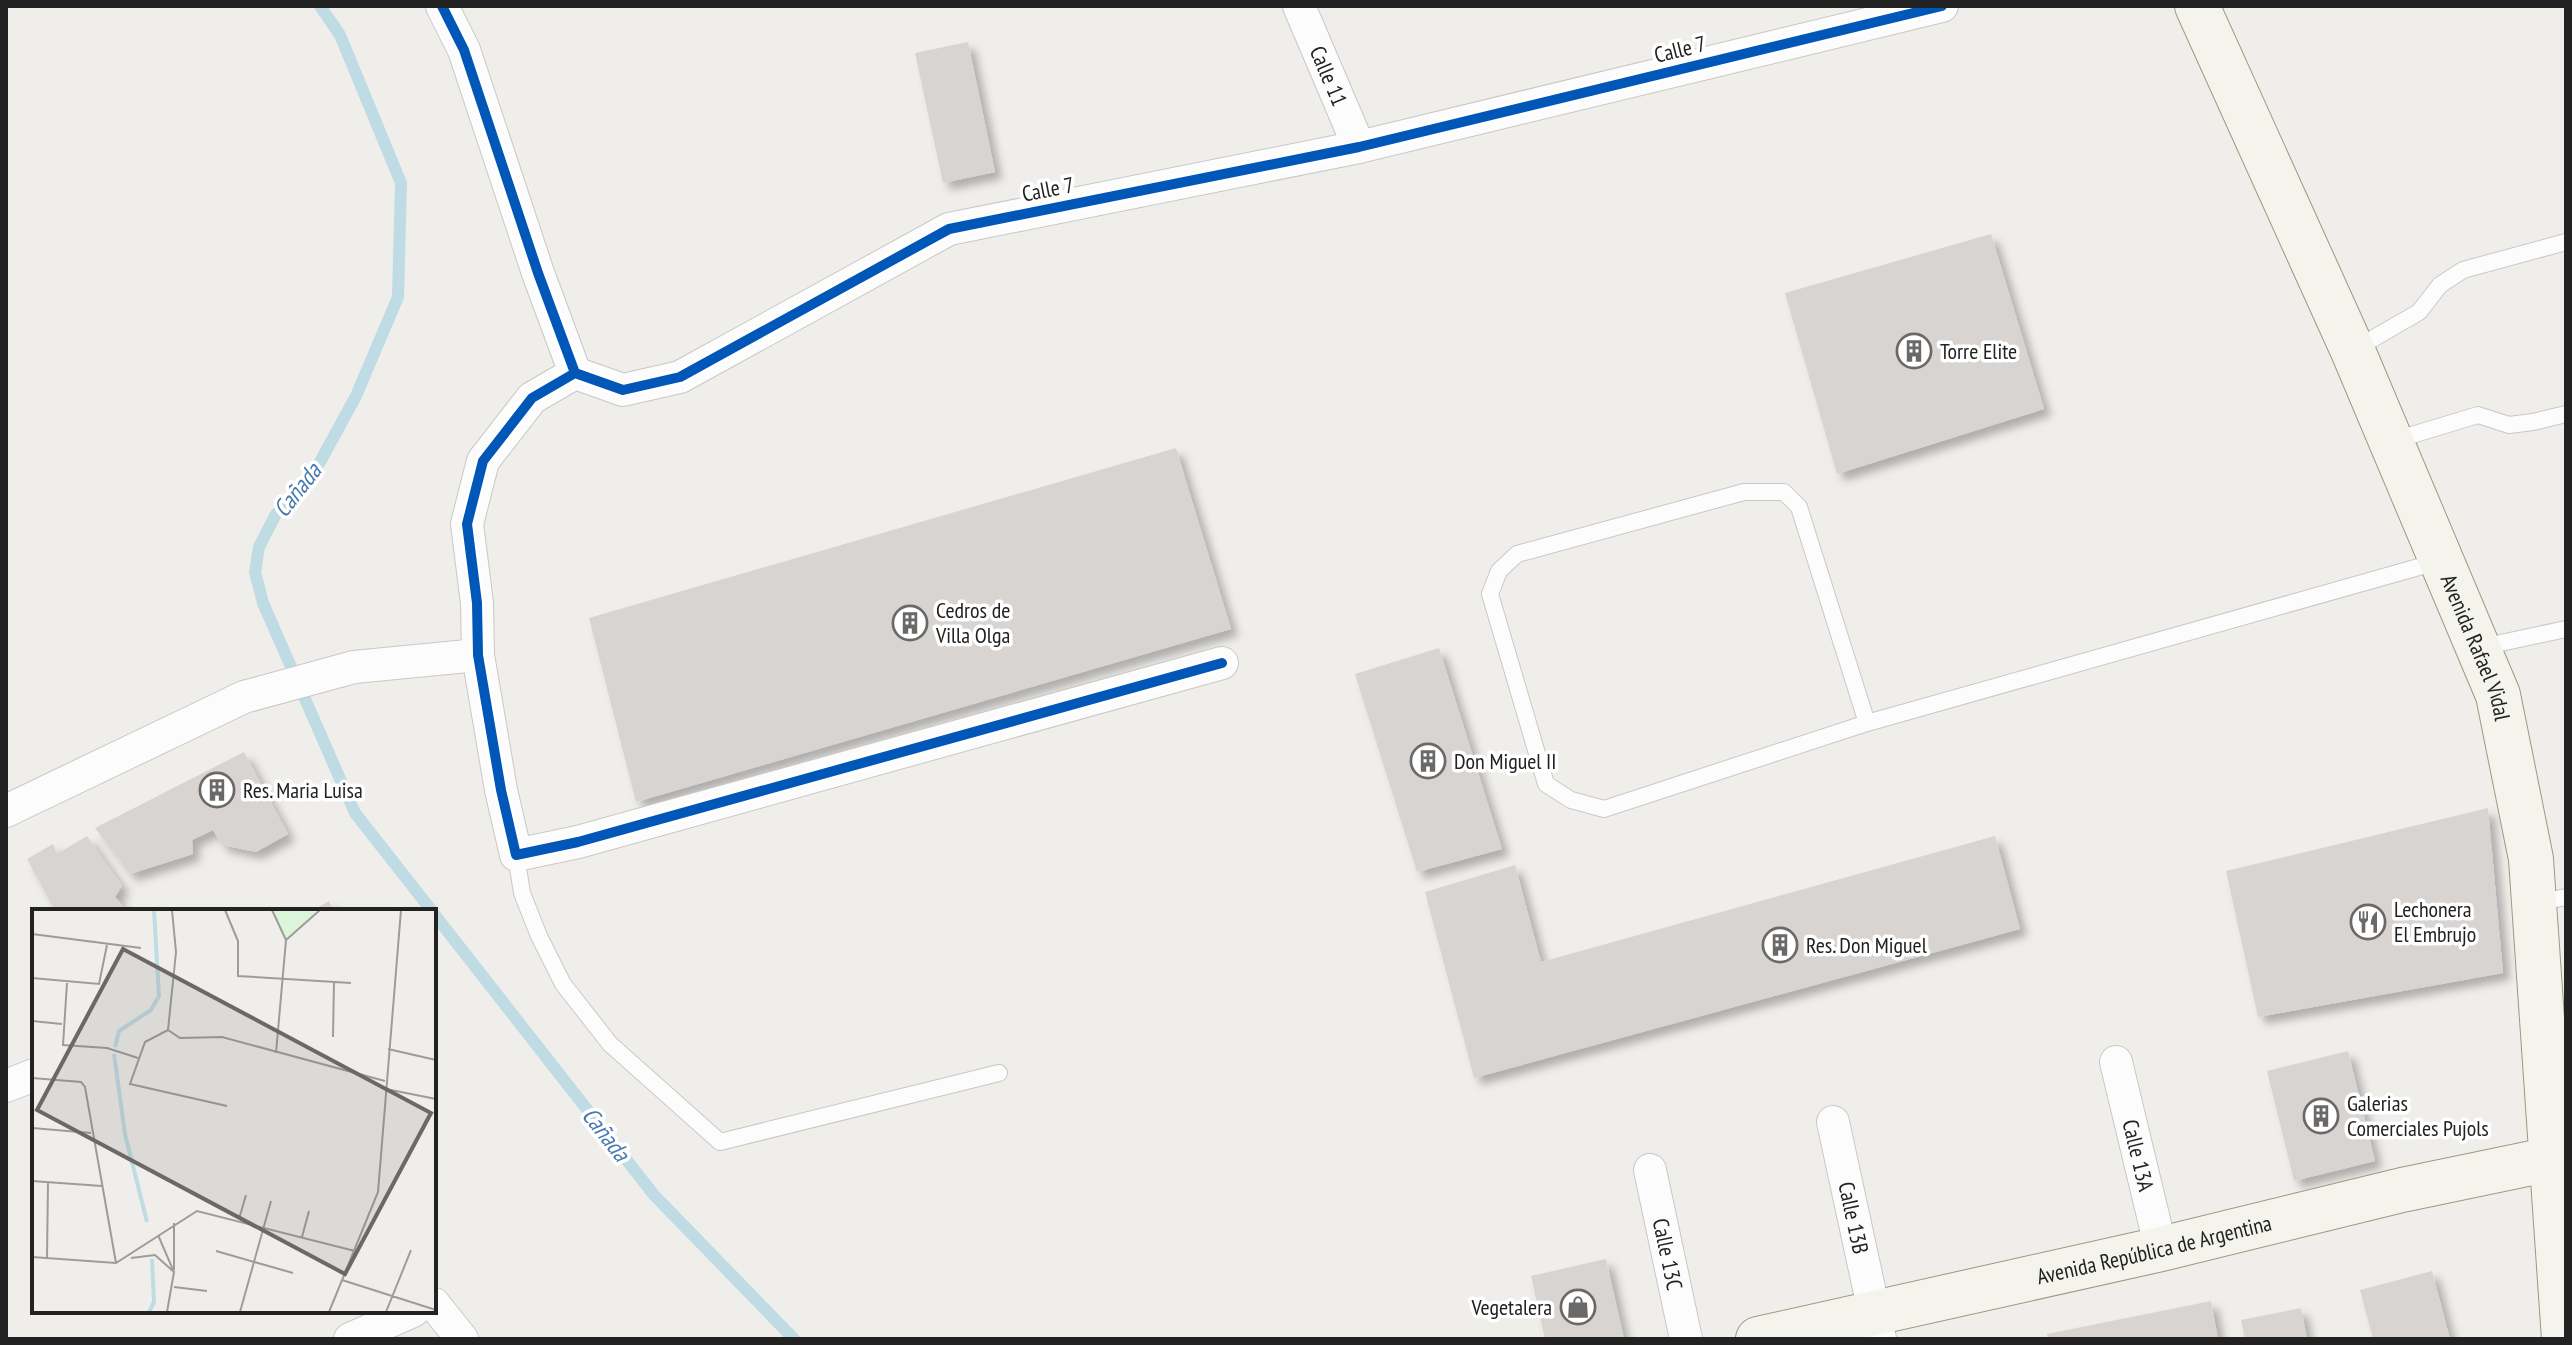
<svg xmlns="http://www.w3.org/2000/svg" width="2572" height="1345" font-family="'PT Sans Narrow',sans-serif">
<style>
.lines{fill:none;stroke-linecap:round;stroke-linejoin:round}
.stream{stroke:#bfdbe3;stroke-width:12}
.building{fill:#d7d4d2;filter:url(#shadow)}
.service-casing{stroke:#c9c8c7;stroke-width:18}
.minor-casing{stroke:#c9c8c7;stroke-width:34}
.secondary-casing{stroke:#999a82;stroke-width:46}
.service{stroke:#fdfcfc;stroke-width:16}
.minor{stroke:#fdfcfc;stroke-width:32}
.secondary{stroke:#f4f4ed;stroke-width:44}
.cycleway-casing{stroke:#fff;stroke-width:15}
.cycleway{stroke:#0057b8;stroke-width:10}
.labels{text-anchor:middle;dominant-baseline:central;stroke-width:7;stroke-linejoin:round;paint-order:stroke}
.street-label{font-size:22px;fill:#222;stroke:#fff}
.poi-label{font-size:22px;fill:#222;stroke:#fff;text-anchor:start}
.water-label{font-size:24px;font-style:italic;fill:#4a7aab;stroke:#fff}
.inset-river{fill:none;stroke:#bfdbe3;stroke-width:4}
.inset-road{fill:none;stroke:#9e9c9b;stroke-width:2}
.view{fill:#6a6968;fill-opacity:0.15;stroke:#6a6968;stroke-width:4}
.inset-edge{fill:none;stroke:#222;stroke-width:4}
</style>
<defs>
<filter id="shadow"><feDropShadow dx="7" dy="7" stdDeviation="4" flood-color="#0004"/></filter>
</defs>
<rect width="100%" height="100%" fill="#f0eeeb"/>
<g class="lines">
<!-- stream -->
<path class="stream" d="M 320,6 L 340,35 L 401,183 L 398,297 L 356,396 L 309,482 L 276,514 L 259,547 L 255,572 L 263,603 L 355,813 L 432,911
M 434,914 L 654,1195 L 794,1339"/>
</g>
<!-- building -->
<path class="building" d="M 968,42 L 995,172 L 943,183 L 915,53 Z
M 1991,234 L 2044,409 L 1837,474 L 1785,293 Z
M 1176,448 L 1231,629 L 636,802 L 589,618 Z
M 1439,648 L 1502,849 L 1417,872 L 1355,674 Z
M 244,752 L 288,834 L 256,852 L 222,845 L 213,830 L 192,840 L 193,854 L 130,874 L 95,828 Z
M 2488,808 L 2503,973 L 2258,1017 L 2226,871 Z
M 87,836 L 122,886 L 115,897 L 127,911 L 55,911 L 27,859 L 53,844 L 57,854 Z
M 1995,836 L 2020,929 L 1474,1078 L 1425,892 L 1515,865 L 1541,962 Z
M 329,901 L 334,911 L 312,911 Z
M 2348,1051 L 2375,1161 L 2294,1181 L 2267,1071 Z
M 1606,1259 L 1624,1339 L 1545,1339 L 1531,1276 Z
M 2432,1271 L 2450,1339 L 2373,1339 L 2360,1290 Z
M 2211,1301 L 2218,1339 L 2048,1339 L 2047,1334 Z
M 2301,1308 L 2307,1339 L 2245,1339 L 2241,1320 Z"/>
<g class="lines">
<!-- service casing -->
<g class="service-casing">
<path id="service" d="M 2355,349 L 2419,312 L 2440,285 L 2463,270 L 2566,242
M 2392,441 L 2478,415 L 2509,425 L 2533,422 L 2566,414
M 2482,647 L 2566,629
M 1867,723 L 1799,507 L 1784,492 L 1744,492 L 1517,554 L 1499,571 L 1490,594 L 1546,784 L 1571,800 L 1604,809 L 1867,723 L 2440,561
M 516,855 L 522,893 L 539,936 L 563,984 L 610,1044 L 720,1142 L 999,1073
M 2536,903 L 2566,897"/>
</g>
<!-- minor casing -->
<g class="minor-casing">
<g id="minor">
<path d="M 442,6 L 464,50 L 538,273 L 575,373 L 623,390 L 680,377 L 949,229 L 1359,147 L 1942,6"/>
<path id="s1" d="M 1299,6 L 1359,147"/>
<path d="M 575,373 L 532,398 L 483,461 L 467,524 L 477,603 L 478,655 L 501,790 L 516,855 L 578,842 L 1222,663"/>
<path d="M 6,811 L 244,697 L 354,667 L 478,655"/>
<path id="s2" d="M 2116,1062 L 2161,1249"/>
<path d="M 6,1086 L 34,1075"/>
<path id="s3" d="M 1833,1122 L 1880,1339"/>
<path id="s4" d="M 1650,1170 L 1686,1339"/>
<path d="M 434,1304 L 462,1339"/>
<path d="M 350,1339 L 413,1311"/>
</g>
</g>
<!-- secondary casing -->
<g class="secondary-casing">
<g id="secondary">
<path id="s5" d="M 2197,6 L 2353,351 L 2498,695 L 2531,859 L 2564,1339"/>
<path id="s6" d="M 1758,1339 L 2161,1249 L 2402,1190 L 2551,1159"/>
</g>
</g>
<!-- service -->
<use href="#service" class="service"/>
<!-- minor -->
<use href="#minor" class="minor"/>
<!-- secondary -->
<use href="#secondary" class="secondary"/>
<!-- cycleway casing -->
<g class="cycleway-casing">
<path id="cycleway" d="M 442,6 L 464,50 L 538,273 L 575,373 L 623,390 L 680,377 L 949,229 L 1359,147 L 1942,6
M 575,373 L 532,398 L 483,461 L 467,524 L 477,603 L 478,655 L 501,790 L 516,855 L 578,842 L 1222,663"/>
</g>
<!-- cycleway -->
<use href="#cycleway" class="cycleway"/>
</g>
<!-- icons -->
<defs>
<g id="building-ring" transform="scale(1.8)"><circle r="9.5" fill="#fff" stroke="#6a6968" stroke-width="1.5"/><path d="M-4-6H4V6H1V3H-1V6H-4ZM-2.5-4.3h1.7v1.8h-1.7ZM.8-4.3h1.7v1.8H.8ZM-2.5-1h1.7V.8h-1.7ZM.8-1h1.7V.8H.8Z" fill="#6a6968"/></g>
<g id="restaurant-ring" transform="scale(1.8)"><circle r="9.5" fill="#fff" stroke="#6a6968" stroke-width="1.5"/><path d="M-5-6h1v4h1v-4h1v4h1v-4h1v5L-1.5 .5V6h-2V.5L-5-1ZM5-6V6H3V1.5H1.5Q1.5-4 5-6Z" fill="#6a6968"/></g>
<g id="shop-ring" transform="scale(1.8)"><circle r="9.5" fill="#fff" stroke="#6a6968" stroke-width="1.5"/><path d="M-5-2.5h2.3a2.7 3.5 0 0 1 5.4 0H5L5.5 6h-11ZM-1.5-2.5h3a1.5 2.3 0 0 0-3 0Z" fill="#6a6968"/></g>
</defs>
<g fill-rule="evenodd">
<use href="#building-ring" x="1914" y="351"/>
<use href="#building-ring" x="910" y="623"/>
<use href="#building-ring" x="1428" y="761"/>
<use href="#building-ring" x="217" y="790"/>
<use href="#restaurant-ring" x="2368" y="922"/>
<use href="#building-ring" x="1780" y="945"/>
<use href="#building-ring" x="2321" y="1116"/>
<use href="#shop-ring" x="1578" y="1307"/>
</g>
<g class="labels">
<!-- street labels -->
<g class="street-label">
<text transform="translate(1680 49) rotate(-14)">Calle 7</text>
<text stroke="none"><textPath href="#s1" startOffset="76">Calle 11</textPath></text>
<text transform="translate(1048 189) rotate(-11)">Calle 7</text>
<text stroke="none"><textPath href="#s5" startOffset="700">Avenida Rafael Vidal</textPath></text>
<text stroke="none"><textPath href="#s2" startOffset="96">Calle 13A</textPath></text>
<text stroke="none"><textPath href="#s3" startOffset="98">Calle 13B</textPath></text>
<text stroke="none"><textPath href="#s6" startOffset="406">Avenida República de Argentina</textPath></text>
<text stroke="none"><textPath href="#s4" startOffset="86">Calle 13C</textPath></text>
</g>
<!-- poi labels -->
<g class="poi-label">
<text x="1940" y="351">Torre Elite</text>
<text x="936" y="610">Cedros de<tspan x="936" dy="25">Villa Olga</tspan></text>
<text x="1454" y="761">Don Miguel II</text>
<text x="243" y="790">Res. Maria Luisa</text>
<text x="2394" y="909">Lechonera<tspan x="2394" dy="25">El Embrujo</tspan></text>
<text x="1806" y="945">Res. Don Miguel</text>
<text x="2347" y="1103">Galerias<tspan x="2347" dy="25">Comerciales Pujols</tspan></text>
<text x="1552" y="1307" text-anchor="end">Vegetalera</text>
</g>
<!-- water labels -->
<g class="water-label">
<text transform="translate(297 490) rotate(-52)">Cañada</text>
<text transform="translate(606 1134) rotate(52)">Cañada</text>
</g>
</g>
<!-- overview -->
<g transform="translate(32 909)">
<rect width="404" height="404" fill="#f0eeeb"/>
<path d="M 240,1 L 288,1 L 254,31 Z" fill="#daf5da"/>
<path class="inset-river" d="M 83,138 L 87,122 L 119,101 L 127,87 L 122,1M 82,145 L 93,225 L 115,313M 117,403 L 122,393 L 120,350"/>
<path class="inset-road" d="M 193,1 L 206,32 L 206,67 L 319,74M 240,1 L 254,31M 0,25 L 109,39M 0,69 L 67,75 L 75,36M 35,74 L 31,136 L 75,139 L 106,149M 0,112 L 30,115M 136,121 L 148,129 L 190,128 L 353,172M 136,121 L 113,133 L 98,175 L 195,197M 136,121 L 144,43 L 140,1M 301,128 L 302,73M 356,140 L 404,151M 244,144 L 254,31 L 288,1M 0,169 L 49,173 L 53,178 L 84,354M 354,180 L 404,190M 0,219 L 59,224M 0,272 L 70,277M 207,310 L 214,286M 142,314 L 142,361M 126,326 L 142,363 L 135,403M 270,328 L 277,302M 184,342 L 261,364M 0,348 L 84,354 L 165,302 L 323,342M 15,349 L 16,273M 99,349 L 123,346 L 142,363M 310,371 L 404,401M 142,378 L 175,382M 208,403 L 239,292M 297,403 L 346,283 L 369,1M 354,403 L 379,341"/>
<path class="view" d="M 91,40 L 399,204 L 313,365 L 5,201 Z"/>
<rect width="404" height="404" class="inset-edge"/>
</g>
<!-- border -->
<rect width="2572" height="1345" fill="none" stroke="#222222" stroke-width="16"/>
</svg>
